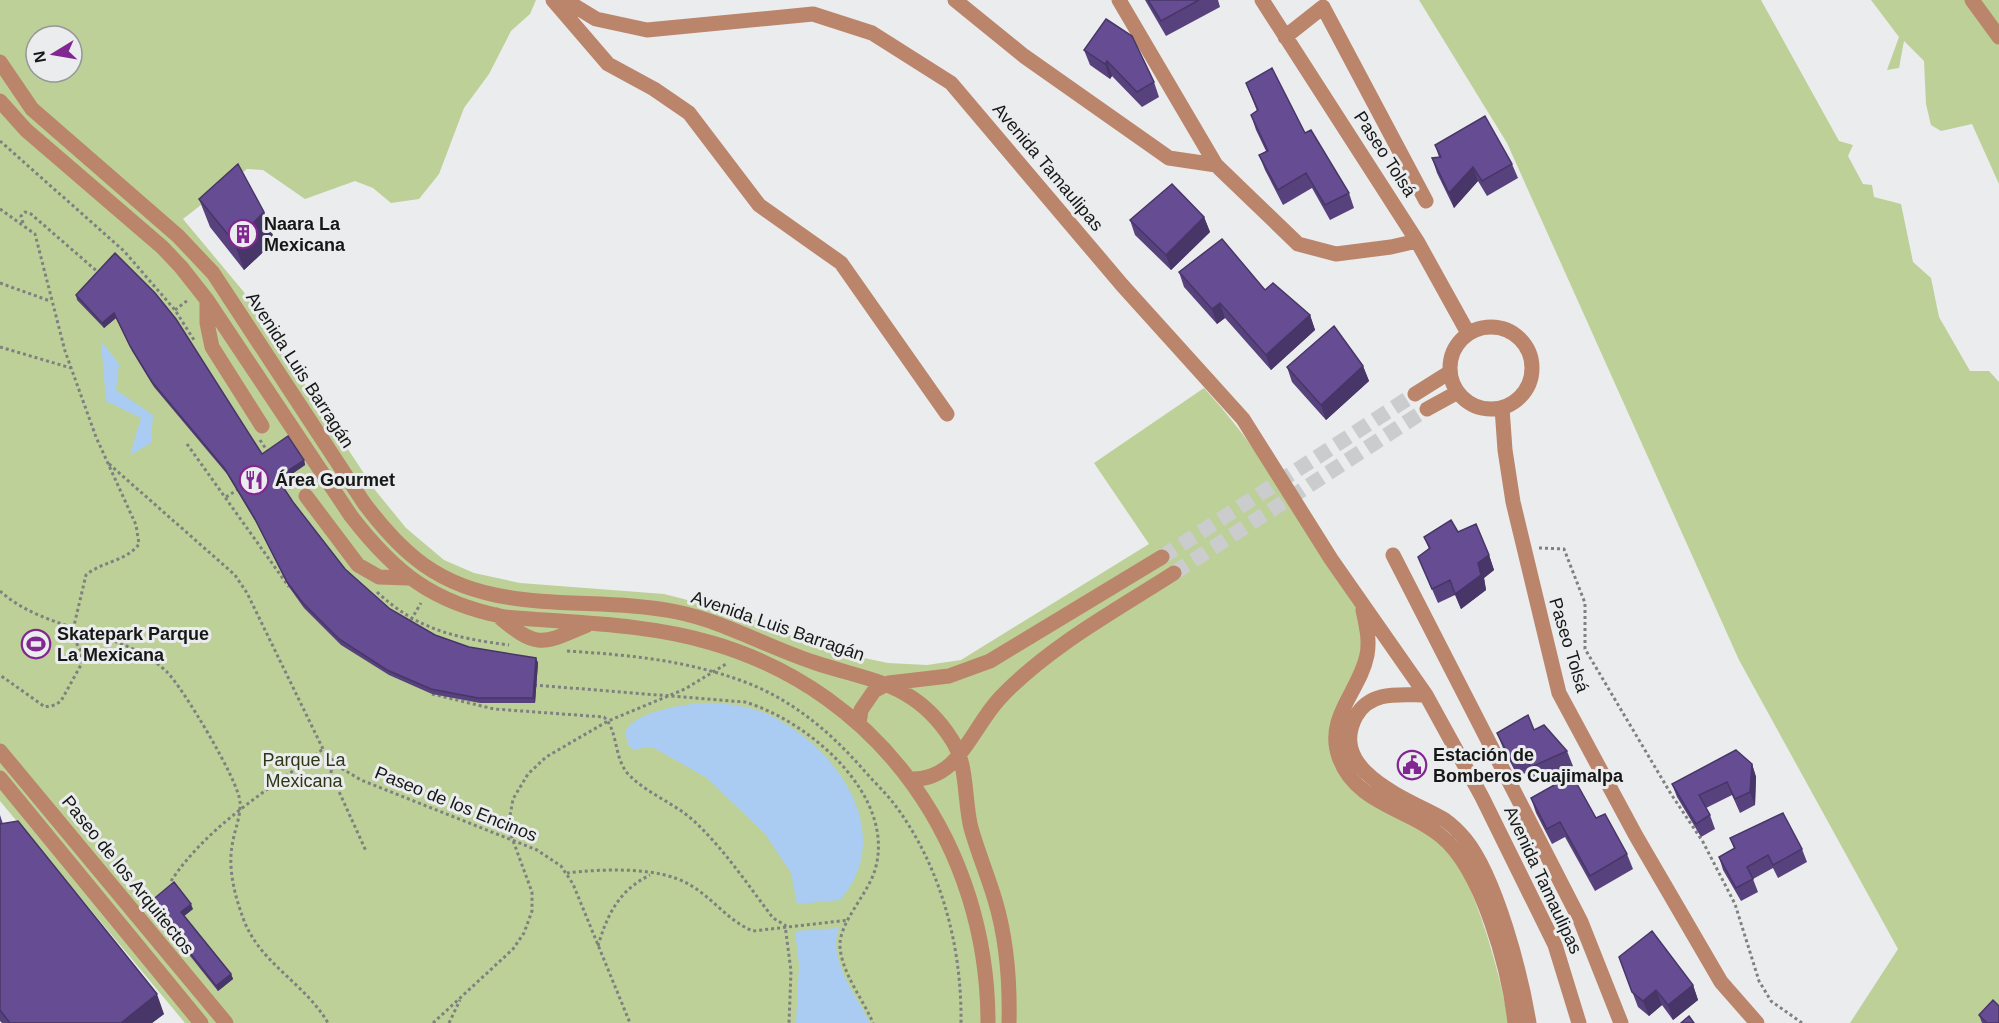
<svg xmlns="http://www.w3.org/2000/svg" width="1999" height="1023" font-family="Arial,sans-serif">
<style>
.green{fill:#bdd097;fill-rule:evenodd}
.water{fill:#aaccf3}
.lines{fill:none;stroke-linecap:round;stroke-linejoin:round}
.minor-tunnel{stroke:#cbcccd;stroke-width:15;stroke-dasharray:15 8;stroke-linecap:butt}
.path{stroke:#7f8080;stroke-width:3;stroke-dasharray:3 3;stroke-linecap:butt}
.minor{stroke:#bb856b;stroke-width:15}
.wall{fill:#58427e}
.shaded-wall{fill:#473667}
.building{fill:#664d93;stroke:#473667;stroke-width:1.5}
.labels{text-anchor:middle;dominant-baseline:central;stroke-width:6;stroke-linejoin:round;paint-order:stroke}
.street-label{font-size:18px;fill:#161717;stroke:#ebeced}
.poi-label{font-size:18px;font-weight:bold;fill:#161717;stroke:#ebeced;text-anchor:start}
.park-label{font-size:18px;fill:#2e3816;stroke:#ebeced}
</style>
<rect width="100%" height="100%" fill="#ebeced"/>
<!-- green -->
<path class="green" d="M 0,0 L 536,0 L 530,14 L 511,31 L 489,74 L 464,108 L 439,174 L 419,199 L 391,203 L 373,188 L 355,181 L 305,199 L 263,170 L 247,169 L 183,219 L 243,291 L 375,490 L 406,528 L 444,560 L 474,573 L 520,583 L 664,594 L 703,604 L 747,616 L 821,649 L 888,663 L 927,665 L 961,660 L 1149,544 L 1094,463 L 1204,388 C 1265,454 1311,536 1360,611 L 1363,633 L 1358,669 L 1340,701 L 1341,771 C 1360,787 1378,805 1398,818 C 1415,830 1437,837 1451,854 C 1475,884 1504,984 1508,1023 L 185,1023 L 0,801 ZM 36,36 L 72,36 L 72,72 L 36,72 Z
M 1419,0 L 1761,0 L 1839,141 L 1853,145 L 1848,156 L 1863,184 L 1872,185 L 1874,197 L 1901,204 L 1913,262 L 1931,278 L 1939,317 L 1970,371 L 1989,371 L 1999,382 L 1999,1023 L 1850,1023 L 1898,949 L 1739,660 L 1507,143 Z
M 1871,0 L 1999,0 L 1999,184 L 1972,124 L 1941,131 L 1931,125 L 1926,104 L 1924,61 L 1904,41 L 1899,68 L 1887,70 L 1899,37 Z"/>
<!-- water -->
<path class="water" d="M 101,341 L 119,364 L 116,390 L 153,415 L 151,443 L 130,455 L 141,418 L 106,401 Z
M 701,703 C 724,703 747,705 769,715 C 836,746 898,833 840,900 L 797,904 L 791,873 L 765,834 L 707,778 L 654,748 L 646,747 L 634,750 L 628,745 L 625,732 C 634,712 681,705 701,703 Z
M 839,928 C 827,960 857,996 870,1023 L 796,1023 L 799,965 L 795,931 Z"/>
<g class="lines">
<!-- minor-tunnel -->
<path class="minor-tunnel" d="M 1162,557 L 1415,394
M 1174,573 L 1427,409"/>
<!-- path -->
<path class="path" d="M 0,141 L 124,251 L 175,310 L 194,340
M 0,209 L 35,234 L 65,351 L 96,437 L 136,525 L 139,544 C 127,561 101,562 86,575 L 72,634 L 81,652 L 82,663 L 61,701 L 55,705 L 45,707 L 0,675
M 23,223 L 21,216 L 25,212 L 31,214 L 99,273
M 0,283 L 50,301
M 175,310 L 188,300
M 0,347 L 71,368
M 260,440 L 268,452
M 187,444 L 289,587
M 109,464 L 235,575 L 247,593 L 323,749 L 341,768 L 361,780 L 537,850 L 561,866 L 573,884 L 630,1023
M 283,476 L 292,490
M 226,497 L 237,490
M 1539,548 L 1564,549 L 1585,603 L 1585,649 L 1671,794 L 1703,842 L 1735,904 L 1759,981 L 1771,1001 L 1802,1023
M 0,591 C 46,633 123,629 167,672 C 183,688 239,781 240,802 C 241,817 234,831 232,846 C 228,870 235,896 243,918 C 259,963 305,983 328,1023
M 377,592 C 418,630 455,638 509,645
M 411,620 L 421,603
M 567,651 C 629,655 686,660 745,682 C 792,700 828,730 861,767 C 872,780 885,792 895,805 C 941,867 962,946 961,1023
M 534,685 L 745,702 C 809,721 897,796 875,870 C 867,896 838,923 840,948 C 843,975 863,999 873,1023
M 432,694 L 494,709 L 604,717 C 619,732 613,758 629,775 C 648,794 674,803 694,821 C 724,849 748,885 773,918 L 785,925 L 791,971 L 789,1023
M 332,758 L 331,774 L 366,851
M 567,873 C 601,869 660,866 690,885 C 713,898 728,921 753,931 L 849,920
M 171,881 C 208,825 270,789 323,749
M 598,946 C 607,915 619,890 650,875
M 433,1023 L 513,949 L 524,933 L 532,911 L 532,892 L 508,827 L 513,799 L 528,774 L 546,757 L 608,721 L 685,689 L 726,664
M 449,1023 L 460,1000"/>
<!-- minor -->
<path class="minor" d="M 553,0 L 608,64 L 654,89 L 689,113 L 759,205 L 841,263 L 947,414
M 565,0 L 596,19 L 647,30 L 813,14 L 872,33 L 951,83 L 1122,285 L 1243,419 L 1331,559 L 1426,695 L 1482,797 L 1555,945 L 1579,1023
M 955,0 L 1024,56 L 1169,158 L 1216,165
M 1119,0 L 1216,165 L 1298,244 L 1336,254 L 1391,247 L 1417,241
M 1262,0 L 1417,241 L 1468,333
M 1972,0 L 1999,37
M 1285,37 L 1323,7 L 1426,201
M 0,62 L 32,109 L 178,236 L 213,273 L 364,503 C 379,523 396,543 416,559 C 490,619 590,594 677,612 C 726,622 769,648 816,663 C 874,682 916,683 952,740 C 968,764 964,801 971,828 C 978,853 988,876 995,900 C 1007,940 1010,982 1009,1023
M 0,101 L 26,130 L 162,247 L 181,267 L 207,300 L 351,516 C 395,573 433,603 505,617 C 573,623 645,623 712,643 C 883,693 988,848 988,1023
M 207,300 L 207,323 L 212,347 L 262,426
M1450 368a41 41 0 1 1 82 0a41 41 0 1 1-82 0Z
M 1415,394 L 1450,372
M 1502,408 L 1505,450 L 1513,502 L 1559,693 L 1636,836 L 1721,982 L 1757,1023
M 1427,409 L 1458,392
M 306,496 L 358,565 L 379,577 L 408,578
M 1393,555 L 1581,922 L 1621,1023
M 1363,610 C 1366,625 1370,639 1367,655 C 1360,691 1325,717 1339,757 C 1355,803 1407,808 1441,836 C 1483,870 1509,970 1515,1023
M 497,615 C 537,649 541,645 587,625
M 1426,695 C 1400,695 1371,690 1356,716 C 1326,772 1411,800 1445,820 C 1452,825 1460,833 1465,839 C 1496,877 1521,974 1529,1023
M 859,724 L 861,710 L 874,691 L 889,683 L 949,676 L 990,661 L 1162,557
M 0,751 L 226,1023
M 0,778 L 201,1023
M 910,779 C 959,781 970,730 1000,698 C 1048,647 1115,611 1174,573"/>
</g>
<!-- wall -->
<path class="wall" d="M 1145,0 L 1218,0 L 1220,7 L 1166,36 Z
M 1084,50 L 1154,82 L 1159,97 L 1142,107 L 1112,76 L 1110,79 L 1090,65 Z
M 1246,83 L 1305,133 L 1349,193 L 1354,208 L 1330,220 L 1312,188 L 1283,205 L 1265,170 L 1259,155 L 1266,151 L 1256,130 L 1251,115 L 1257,111 Z
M 1435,145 L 1512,164 L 1518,178 L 1487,196 L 1478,181 L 1454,208 L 1437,173 L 1432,158 L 1439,157 Z
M 199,199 L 264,212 L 275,241 L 244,270 L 210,227 Z
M 1204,217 L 1210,232 L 1171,270 L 1135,235 L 1130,220 Z
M 115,253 L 262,454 L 304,460 L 305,465 L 280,482 L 293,502 L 345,569 L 390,609 L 435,635 L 469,647 L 536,658 L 538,663 L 535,703 L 480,703 L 432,694 L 389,675 L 341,645 L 304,608 L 289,587 L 257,524 L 227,474 L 154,387 L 132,351 L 116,318 L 104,328 L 77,300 L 76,295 Z
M 1179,272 L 1265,290 L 1310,315 L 1315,330 L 1271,370 L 1225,318 L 1217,324 L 1184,287 Z
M 1363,366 L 1369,381 L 1326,420 L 1292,382 L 1287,367 Z
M 1458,532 L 1489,555 L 1494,570 L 1484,578 L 1486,590 L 1461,609 L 1455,595 L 1438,603 L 1418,557 L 1429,549 L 1424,537 Z
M 1534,730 L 1567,751 L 1573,766 L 1537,782 L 1529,771 L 1518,777 L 1503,748 L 1497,733 Z
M 1752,764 L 1756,777 L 1755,805 L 1740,813 L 1732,795 L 1706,808 L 1710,815 L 1715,829 L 1701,837 L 1677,797 L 1672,784 Z
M 1531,798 L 1596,818 L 1627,854 L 1633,869 L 1595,891 L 1565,837 L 1552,844 L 1536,813 Z
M 0,815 L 3,824 L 164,1014 L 152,1023 L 2,1023 L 0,1021 Z
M 1730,838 L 1802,849 L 1807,862 L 1778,878 L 1773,868 L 1753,879 L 1758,892 L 1741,901 L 1723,870 L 1719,857 L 1734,849 Z
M 150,902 L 193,909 L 184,916 L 231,974 L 233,979 L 218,991 L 151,907 Z
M 1619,957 L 1693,985 L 1698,1000 L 1673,1020 L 1662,1005 L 1649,1016 L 1638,1007 Z
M 1979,1015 L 1999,1023 L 1982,1023 Z"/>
<!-- shaded-wall -->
<path class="shaded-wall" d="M 1107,61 L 1112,76 L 1110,79 L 1105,64 Z
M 1473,167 L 1478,181 L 1454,208 L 1449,193 Z
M 264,212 L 275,241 L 244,270 L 234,242 Z
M 1204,217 L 1210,232 L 1171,270 L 1166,255 Z
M 1220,303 L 1225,318 L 1217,324 L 1212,309 Z
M 114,313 L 116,318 L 104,328 L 102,323 Z
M 1310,315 L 1315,330 L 1271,370 L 1266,355 Z
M 1363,366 L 1369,381 L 1326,420 L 1321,405 Z
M 304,460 L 305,465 L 279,483 L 277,478 Z
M 1489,555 L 1494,570 L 1484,578 L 1486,590 L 1461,609 L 1455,594 L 1478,563 Z
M 536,658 L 538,663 L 535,703 L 533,698 Z
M 1752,764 L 1756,777 L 1755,805 L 1750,792 Z
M 191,904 L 193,909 L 183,917 L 181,912 Z
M 231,974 L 233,979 L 218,991 L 216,986 Z
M 1693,985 L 1698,1000 L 1673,1020 L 1668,1005 Z
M 1656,990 L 1662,1005 L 1649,1016 L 1643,1001 Z
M 157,994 L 164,1014 L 152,1023 L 121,1023 Z"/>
<!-- building -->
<path class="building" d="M 1148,0 L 1199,0 L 1161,21 Z
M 1106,19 L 1132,36 L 1154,82 L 1137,92 L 1107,61 L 1105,64 L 1084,50 Z
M 1272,68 L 1305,133 L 1311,130 L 1349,193 L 1325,205 L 1306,173 L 1278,190 L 1259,155 L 1268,151 L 1251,115 L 1258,110 L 1246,83 Z
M 1485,116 L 1512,164 L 1482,181 L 1473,167 L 1449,193 L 1432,158 L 1441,157 L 1435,145 Z
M 238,164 L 264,212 L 234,242 L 199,199 Z
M 1172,184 L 1204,217 L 1166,255 L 1130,220 Z
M 1222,239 L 1265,290 L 1273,283 L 1310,315 L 1266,355 L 1220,303 L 1212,309 L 1179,272 Z
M 115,253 L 155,293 L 176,319 L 262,454 L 288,436 L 304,460 L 277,478 L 293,502 L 345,569 L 390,609 L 435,635 L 469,647 L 536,658 L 533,698 L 478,698 L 431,689 L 387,670 L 339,639 L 303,603 L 287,582 L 255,519 L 225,469 L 152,382 L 130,346 L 114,313 L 102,323 L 76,295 Z
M 1334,326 L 1363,366 L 1321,405 L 1287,367 Z
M 1451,520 L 1458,532 L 1476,524 L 1489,555 L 1478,563 L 1481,575 L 1455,594 L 1450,580 L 1432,589 L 1418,557 L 1430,548 L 1424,537 Z
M 1528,715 L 1534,730 L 1544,725 L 1567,751 L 1531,767 L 1524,757 L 1512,762 L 1497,733 Z
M 1736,750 L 1752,764 L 1750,792 L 1735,799 L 1727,782 L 1699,795 L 1710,815 L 1696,824 L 1672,784 Z
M 1572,775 L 1596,818 L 1605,814 L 1627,854 L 1590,876 L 1560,822 L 1547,829 L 1531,798 Z
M 1783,813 L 1802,849 L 1773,865 L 1768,855 L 1747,867 L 1753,879 L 1736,888 L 1719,857 L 1735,848 L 1730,838 Z
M 18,821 L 157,994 L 121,1023 L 10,1023 L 0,1010 L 0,823 L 0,824 Z
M 174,882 L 191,904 L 181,912 L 231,974 L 216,986 L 150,902 Z
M 1652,931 L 1693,985 L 1668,1005 L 1656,990 L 1643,1001 L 1632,992 L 1619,957 Z
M 1993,1000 L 1999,1006 L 1999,1023 L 1987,1023 L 1979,1015 Z
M 1689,1016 L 1694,1023 L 1681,1023 Z"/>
<!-- icons -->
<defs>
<g id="building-ring" transform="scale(1.5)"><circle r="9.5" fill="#ebeced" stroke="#822692" stroke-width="1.5"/><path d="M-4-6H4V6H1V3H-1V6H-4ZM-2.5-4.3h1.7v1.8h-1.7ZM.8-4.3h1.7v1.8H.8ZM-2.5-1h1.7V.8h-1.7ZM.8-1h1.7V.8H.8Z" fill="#822692"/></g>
<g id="restaurant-ring" transform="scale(1.5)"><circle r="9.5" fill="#ebeced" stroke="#822692" stroke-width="1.5"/><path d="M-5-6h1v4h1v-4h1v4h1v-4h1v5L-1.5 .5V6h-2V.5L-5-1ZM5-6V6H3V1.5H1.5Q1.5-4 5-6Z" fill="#822692"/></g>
<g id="stadium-ring" transform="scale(1.5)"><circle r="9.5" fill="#ebeced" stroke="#822692" stroke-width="1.5"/><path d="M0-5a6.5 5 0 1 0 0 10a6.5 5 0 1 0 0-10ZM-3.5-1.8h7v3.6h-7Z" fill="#822692"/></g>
<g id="civic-ring" transform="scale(1.5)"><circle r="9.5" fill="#ebeced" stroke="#822692" stroke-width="1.5"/><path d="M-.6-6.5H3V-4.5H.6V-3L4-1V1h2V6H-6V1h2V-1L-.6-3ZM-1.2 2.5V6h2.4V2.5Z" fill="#822692"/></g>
</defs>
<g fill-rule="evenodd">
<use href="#building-ring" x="243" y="234"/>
<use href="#restaurant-ring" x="254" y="480"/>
<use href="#stadium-ring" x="36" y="644"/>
<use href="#civic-ring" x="1412" y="765"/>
</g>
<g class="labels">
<!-- street labels -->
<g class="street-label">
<text transform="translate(1385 154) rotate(57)">Paseo Tolsá</text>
<text transform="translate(1048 167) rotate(50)">Avenida Tamaulipas</text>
<text transform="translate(300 370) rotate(57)">Avenida Luis Barragán</text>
<text transform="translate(778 626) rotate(19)">Avenida Luis Barragán</text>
<text transform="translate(1569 645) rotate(73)">Paseo Tolsá</text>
<text transform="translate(456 804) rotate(22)">Paseo de los Encinos</text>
<text transform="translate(128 875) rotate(51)">Paseo de los Arquitectos</text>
<text transform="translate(1543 880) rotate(65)">Avenida Tamaulipas</text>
</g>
<!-- poi labels -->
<g class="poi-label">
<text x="264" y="224">Naara La<tspan x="264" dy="21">Mexicana</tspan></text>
<text x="275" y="480">Área Gourmet</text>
<text x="57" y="634">Skatepark Parque<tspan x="57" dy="21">La Mexicana</tspan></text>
<text x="1433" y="755">Estación de<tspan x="1433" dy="21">Bomberos Cuajimalpa</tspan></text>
</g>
<!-- park labels -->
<g class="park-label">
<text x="304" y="760">Parque La<tspan x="304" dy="21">Mexicana</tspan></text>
</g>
</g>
<!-- north arrow -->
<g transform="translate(54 54) rotate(259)"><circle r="28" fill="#ebeced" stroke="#969797" stroke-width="1.5"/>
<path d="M0-4.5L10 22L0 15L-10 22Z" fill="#822692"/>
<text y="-9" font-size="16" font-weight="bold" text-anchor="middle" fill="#161717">N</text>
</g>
</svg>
